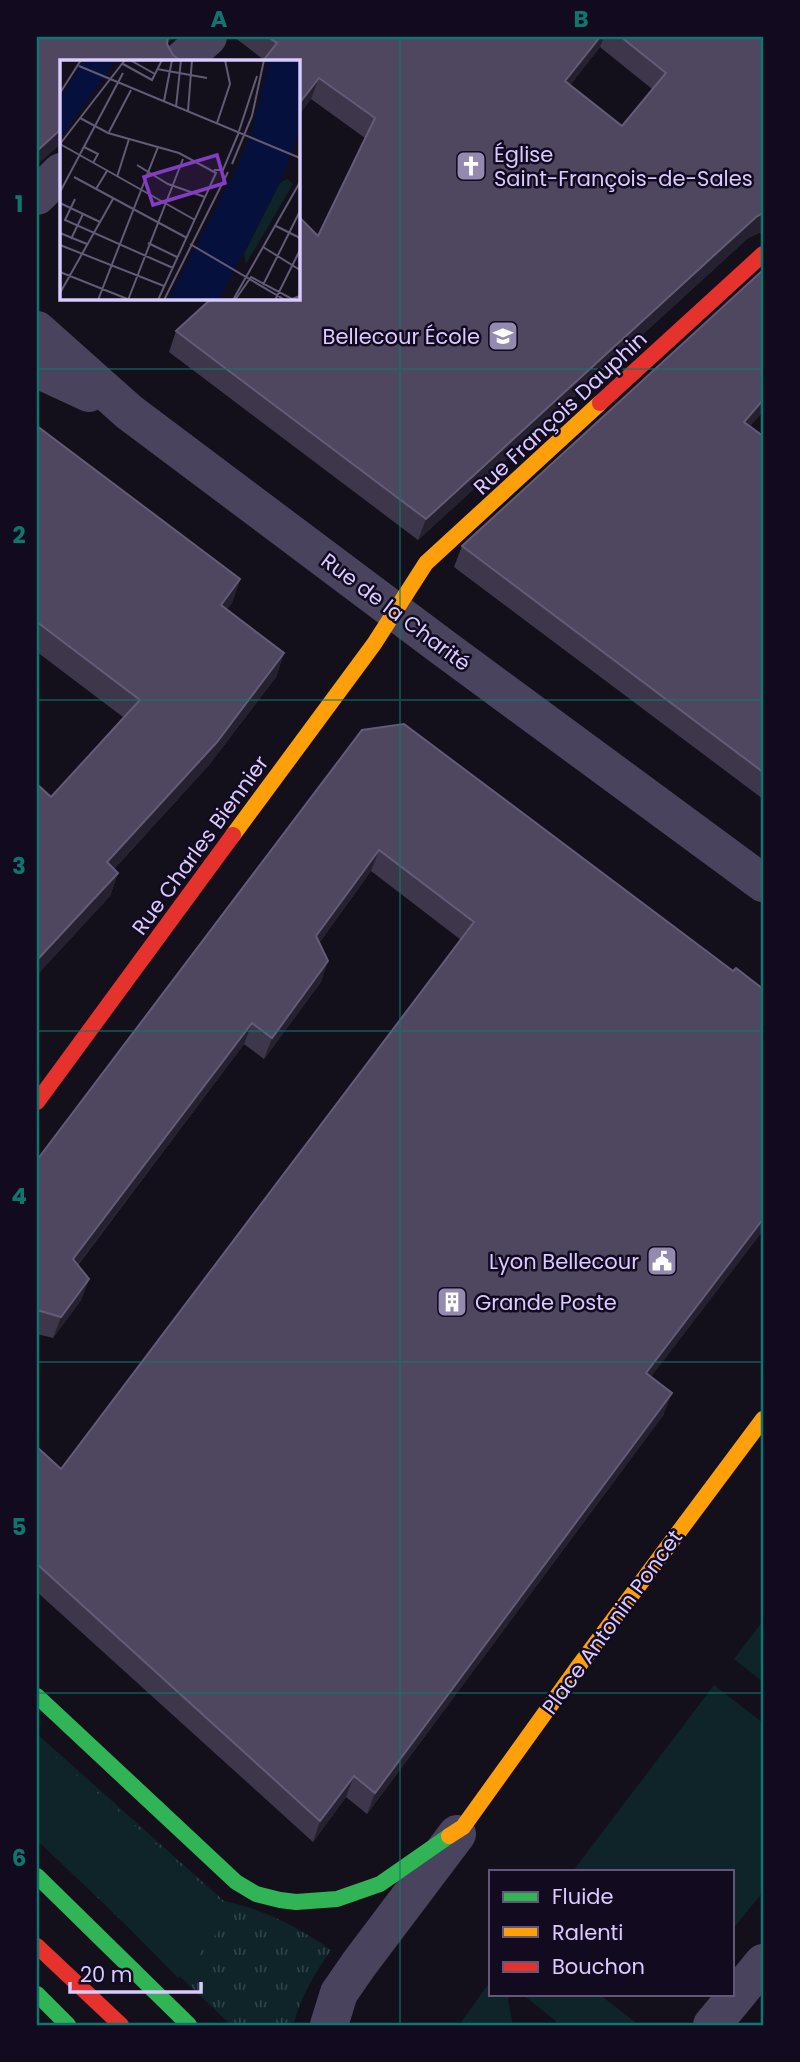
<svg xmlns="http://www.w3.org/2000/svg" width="800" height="2062" font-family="Poppins,sans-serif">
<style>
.grass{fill:url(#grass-tufts)}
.park{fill:#0e2429}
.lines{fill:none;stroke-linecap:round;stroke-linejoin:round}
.street{stroke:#49435d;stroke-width:38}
.fast{stroke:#30b455;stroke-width:16}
.slow{stroke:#ff9f0a;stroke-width:16}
.jam{stroke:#e5322d;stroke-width:16}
.wall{fill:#3e374c;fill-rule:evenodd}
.shaded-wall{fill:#262130}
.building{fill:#4e475f;stroke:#645b78;stroke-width:2}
.grid{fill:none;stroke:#0f766e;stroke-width:2;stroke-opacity:0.55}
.labels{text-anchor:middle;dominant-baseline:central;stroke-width:5;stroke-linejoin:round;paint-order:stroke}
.poi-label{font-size:21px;fill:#d9caff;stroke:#120b20;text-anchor:start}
.street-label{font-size:21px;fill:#d9caff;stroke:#120b20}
.inset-river{fill:none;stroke:#06103d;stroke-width:3.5}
.inset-road{fill:none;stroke:#625a76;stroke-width:2}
.view{fill:#843cc5;fill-opacity:0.15;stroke:#843cc5;stroke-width:3.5}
.inset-edge{fill:none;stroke:#d9caff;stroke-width:3.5}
.neatline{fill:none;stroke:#0f766e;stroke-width:2.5}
.grid-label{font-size:23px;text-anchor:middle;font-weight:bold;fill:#0f766e}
</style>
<defs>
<pattern id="grass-tufts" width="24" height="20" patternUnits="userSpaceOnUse" patternTransform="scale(1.75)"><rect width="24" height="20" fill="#0e2429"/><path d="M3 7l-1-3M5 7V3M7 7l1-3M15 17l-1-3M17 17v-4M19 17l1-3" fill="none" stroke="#304249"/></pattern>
</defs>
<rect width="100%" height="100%" fill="#13101b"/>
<!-- grass -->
<path class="grass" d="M 37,1734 L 224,1901 C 263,1909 298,1927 331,1950 C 314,1974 301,1997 293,2025 L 231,2025 L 37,1840 Z"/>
<!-- park -->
<path class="park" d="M 763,1621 L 763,1682 L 734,1659 Z
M 714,1685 L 763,1723 L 763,1892 L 732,1930 L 732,1871 L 573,1871 Z
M 37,1741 L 235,1913 L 178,1978 L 37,1834 Z
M 490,1982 L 490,1994 L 511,1994 L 508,2000 L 513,2025 L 466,2025 L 461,2022 Z
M 522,1994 L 599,1994 L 639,2025 L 554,2025 L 556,2021 Z"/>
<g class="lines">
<!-- street -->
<path class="street" d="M 181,61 L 208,37
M 37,196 L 61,172
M 37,330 L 129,412 L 441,646 L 763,883
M 37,369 L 89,393
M 329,2025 L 339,1993 L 359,1964 L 457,1834
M 712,2025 L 763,1963"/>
<!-- fast -->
<path class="fast" d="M 37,1696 L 236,1882 L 256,1894 L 280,1900 L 296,1902 L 337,1899 L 380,1884 L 449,1836
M 37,1876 L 189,2025
M 37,1994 L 68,2025"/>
<!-- slow -->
<path class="slow" d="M 233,835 L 374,644 L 426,563 L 600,403
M 449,1836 L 463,1827 L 578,1667 L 763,1419"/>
<!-- jam -->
<path class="jam" d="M 600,403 L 763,254
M 37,1102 L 233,835
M 37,1946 L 121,2025"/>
</g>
<!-- wall -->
<path class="wall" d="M 234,37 L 763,37 L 759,233 L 748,238 L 418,540 L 169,352 L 176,331 L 318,236 L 365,138 L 311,99 L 298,116 L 298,61 L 264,60 ZM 600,47 L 652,89 L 622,126 L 570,85 Z
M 37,426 L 240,579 L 232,603 L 227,609 L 284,653 L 276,677 L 209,765 L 114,869 L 118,873 L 110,896 L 37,975 L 37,784 L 51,797 L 123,717 L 37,652 Z
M 750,427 L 763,436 L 763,799 L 454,567 L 462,546 Z
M 404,724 L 664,1414 L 367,1814 L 346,1797 L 313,1842 L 37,1592 L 37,1447 L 61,1469 L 461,940 L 371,871 L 319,943 L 321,982 L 264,1059 L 244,1044 L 78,1265 L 89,1279 L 81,1300 L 53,1338 L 37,1334 L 37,1160 Z"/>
<!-- shaded-wall -->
<path class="shaded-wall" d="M 167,37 L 175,37 L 166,45 Z
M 600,37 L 604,37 L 600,47 L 557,102 L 565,81 Z
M 319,78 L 311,99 L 298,116 L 298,105 Z
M 61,129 L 61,144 L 37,165 L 37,151 Z
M 763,213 L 763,233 L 759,233 L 748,238 L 418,540 L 426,519 L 756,217 Z
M 763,400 L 763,412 L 736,442 L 744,422 Z
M 240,579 L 232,603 L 212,629 L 221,605 Z
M 284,653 L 276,677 L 209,765 L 98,886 L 107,862 Z
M 379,850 L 371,871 L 308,958 L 316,936 Z
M 118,873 L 110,896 L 37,975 L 37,963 L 38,959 Z
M 328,961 L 321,982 L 264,1059 L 272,1038 Z
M 252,1023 L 244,1044 L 66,1280 L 73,1259 Z
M 763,1219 L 763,1231 L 638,1394 L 646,1373 Z
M 89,1279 L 81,1300 L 53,1338 L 61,1317 Z
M 672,1393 L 664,1414 L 367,1814 L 375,1793 Z
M 354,1776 L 346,1797 L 313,1842 L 320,1821 Z"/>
<!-- building -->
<path class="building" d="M 37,37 L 168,37 L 167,44 L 173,55 L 181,61 L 61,61 L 61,129 L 37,151 Z
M 268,37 L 600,37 L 565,81 L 622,126 L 666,73 L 621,37 L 763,37 L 763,213 L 756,217 L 426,519 L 176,331 L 212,298 L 298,298 L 298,216 L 318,236 L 375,118 L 319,78 L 298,105 L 298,61 L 263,61 L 277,43 Z
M 763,270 L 763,400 L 744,422 L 763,436 L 763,772 L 462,546 Z
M 37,426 L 240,579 L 221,605 L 284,653 L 217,742 L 107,862 L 118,873 L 38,959 L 37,958 L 37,784 L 51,797 L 140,700 L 37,622 Z
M 404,724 L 733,971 L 736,968 L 763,989 L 763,1219 L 646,1373 L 672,1393 L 375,1793 L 354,1776 L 320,1821 L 37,1564 L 37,1447 L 61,1469 L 474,922 L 379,850 L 316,936 L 328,961 L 272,1038 L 252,1023 L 73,1259 L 89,1279 L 61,1317 L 37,1310 L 37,1160 L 362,730 Z"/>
<!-- grid -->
<path class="grid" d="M 400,37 L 400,2025M 37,369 L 763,369M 37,700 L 763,700M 37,1031 L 763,1031M 37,1362 L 763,1362M 37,1693 L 763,1693"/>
<!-- icons -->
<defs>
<g id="church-square" transform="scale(1.575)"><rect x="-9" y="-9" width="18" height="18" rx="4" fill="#9489af" stroke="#120b20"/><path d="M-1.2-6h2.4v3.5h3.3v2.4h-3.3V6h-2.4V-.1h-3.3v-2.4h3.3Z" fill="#fff"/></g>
<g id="university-square" transform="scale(1.575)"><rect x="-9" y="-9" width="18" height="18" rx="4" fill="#9489af" stroke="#120b20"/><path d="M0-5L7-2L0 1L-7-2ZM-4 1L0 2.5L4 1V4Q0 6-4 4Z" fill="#fff"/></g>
<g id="civic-square" transform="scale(1.575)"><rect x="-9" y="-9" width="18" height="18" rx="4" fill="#9489af" stroke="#120b20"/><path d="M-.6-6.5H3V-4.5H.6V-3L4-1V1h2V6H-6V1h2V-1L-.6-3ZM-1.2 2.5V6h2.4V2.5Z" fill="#fff"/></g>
<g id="building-square" transform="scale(1.575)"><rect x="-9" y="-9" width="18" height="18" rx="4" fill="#9489af" stroke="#120b20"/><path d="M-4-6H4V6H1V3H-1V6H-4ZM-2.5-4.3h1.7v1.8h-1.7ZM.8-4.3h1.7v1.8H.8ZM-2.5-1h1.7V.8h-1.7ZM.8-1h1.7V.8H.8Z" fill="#fff"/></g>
</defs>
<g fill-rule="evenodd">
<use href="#church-square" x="471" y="166"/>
<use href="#university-square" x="503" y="336"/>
<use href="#civic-square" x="662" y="1261"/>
<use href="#building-square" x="452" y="1302"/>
</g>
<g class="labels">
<!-- poi labels -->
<g class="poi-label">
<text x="494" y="154">Église<tspan x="494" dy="24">Saint-François-de-Sales</tspan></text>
<text x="480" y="336" text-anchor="end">Bellecour École</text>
<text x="639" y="1261" text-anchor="end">Lyon Bellecour</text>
<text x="475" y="1302">Grande Poste</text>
</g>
<!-- street labels -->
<g class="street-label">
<text transform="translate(560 413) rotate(-43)">Rue François Dauphin</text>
<text transform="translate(396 612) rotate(37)">Rue de la Charité</text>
<text transform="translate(200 845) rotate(-54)">Rue Charles Biennier</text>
<text transform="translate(612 1622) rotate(-54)">Place Antonin Poncet</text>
</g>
</g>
<!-- overview -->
<g transform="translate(60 60)">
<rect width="240" height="240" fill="#13101b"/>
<path d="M 227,119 L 233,124 L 186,204 L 184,194 L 220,123 Z" fill="#0e2429"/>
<path d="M 24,0 L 56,0 L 0,79 L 0,39 ZM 209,0 L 240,0 L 240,69 L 222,118 L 159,240 L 108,240 L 178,105 L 192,71 Z" fill="#06103d"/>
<path class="inset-river" d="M 0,63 L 34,16"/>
<path class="inset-road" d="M 70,0 L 95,14M 63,4 L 92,20 L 102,0M 19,6 L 240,98M 97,9 L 147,18M 0,33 L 21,0M 104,41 L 112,0M 116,47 L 121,0M 128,51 L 132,0M 20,58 L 48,73 L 119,93 L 156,113 L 98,240M 157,63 L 170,24 L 165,0M 179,71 L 197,16M 49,72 L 71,30M 0,84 L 135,160M 0,84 L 65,0M 24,87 L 38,94 L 33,103M 172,104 L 192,56 L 204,0M 77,105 L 108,124 L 145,137M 154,110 L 163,110 L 179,72M 14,117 L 127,178M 57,117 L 69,79M 36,129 L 47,111M 0,132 L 63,13M 15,139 L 5,160 L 113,208M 0,143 L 40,162M 216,166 L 240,178M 0,173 L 27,184M 11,179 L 23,154M 88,183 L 117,197M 130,184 L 225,240M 0,185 L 104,226M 203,187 L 240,210M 0,212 L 70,240M 203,225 L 240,151M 0,233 L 53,139M 38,240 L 98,87M 68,240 L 123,99M 104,240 L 168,112M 173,240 L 240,122M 175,240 L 191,217 L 232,239 L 240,236M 215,240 L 240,190"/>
<path class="view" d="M 157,95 L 165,123 L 93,145 L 84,117 Z"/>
<rect width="240" height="240" class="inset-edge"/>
</g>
<!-- border -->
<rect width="800" height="2062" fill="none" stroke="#120b20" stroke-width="77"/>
<!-- legend -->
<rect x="489" y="1870" width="245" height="126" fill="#120b20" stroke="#625779" stroke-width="2"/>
<rect x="503" y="1892" width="35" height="10" fill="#30b455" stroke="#625779" stroke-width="2"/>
<text x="552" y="1904" font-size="21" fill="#d9caff">Fluide</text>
<rect x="503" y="1927" width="35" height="10" fill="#ff9f0a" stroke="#625779" stroke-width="2"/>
<text x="552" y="1940" font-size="21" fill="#d9caff">Ralenti</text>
<rect x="503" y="1962" width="35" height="10" fill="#e5322d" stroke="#625779" stroke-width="2"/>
<text x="552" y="1974" font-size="21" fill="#d9caff">Bouchon</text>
<!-- scale -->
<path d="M70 1982v10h131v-10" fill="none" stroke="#d9caff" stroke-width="3.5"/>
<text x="80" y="1982" font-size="21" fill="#d9caff" stroke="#120b20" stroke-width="5" paint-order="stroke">20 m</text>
<rect x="38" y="38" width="724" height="1986" class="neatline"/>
<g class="grid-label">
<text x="219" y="27">A</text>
<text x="581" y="27">B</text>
<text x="19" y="212">1</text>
<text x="19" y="543">2</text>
<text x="19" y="874">3</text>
<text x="19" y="1204">4</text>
<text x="19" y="1535">5</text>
<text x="19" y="1866">6</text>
</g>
</svg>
